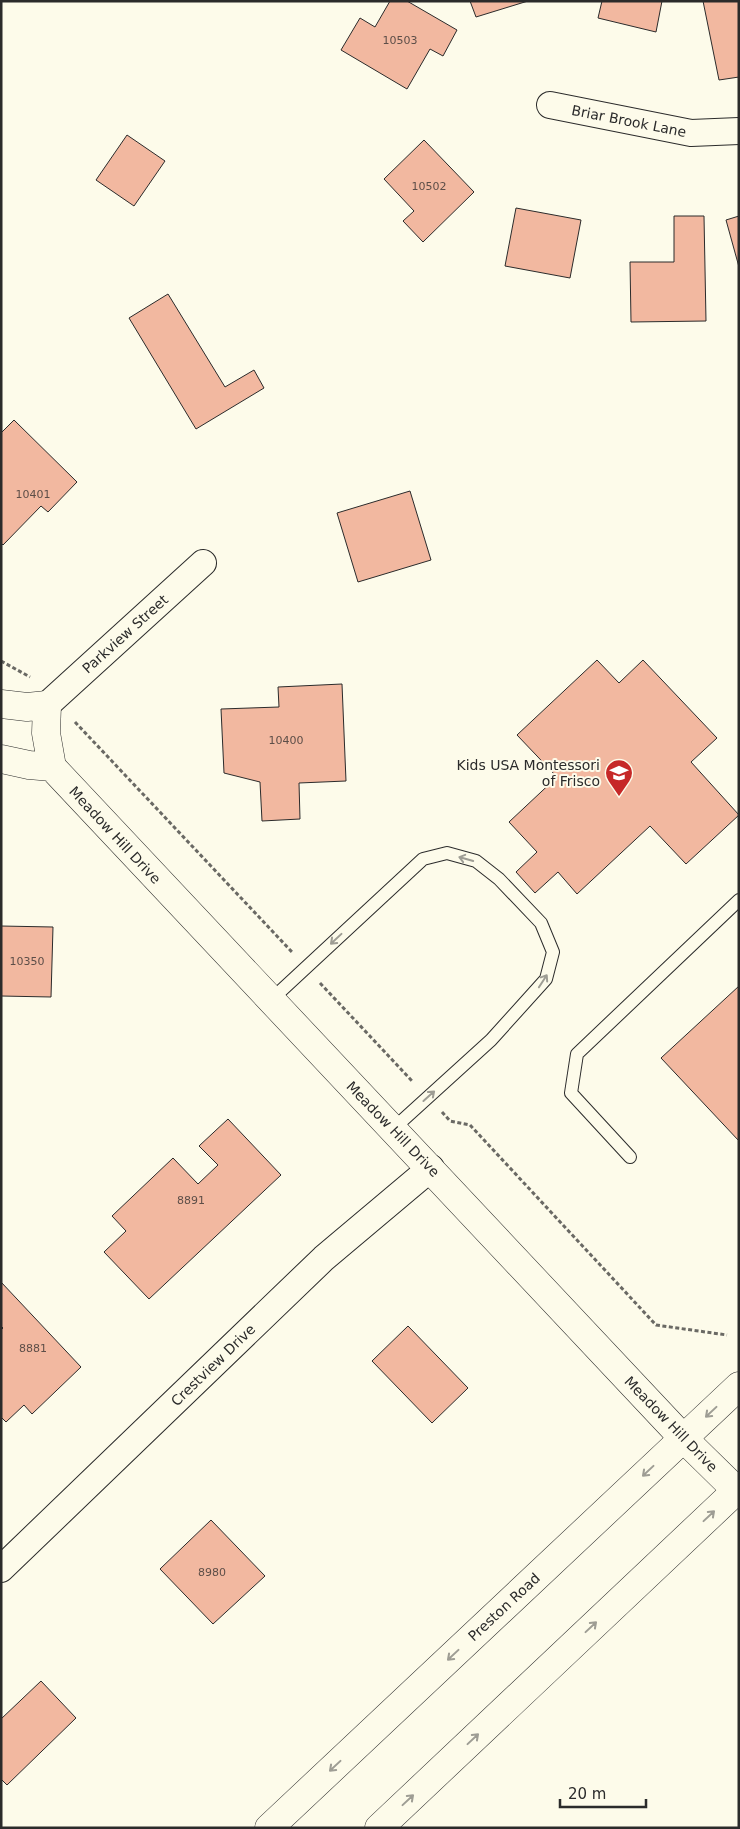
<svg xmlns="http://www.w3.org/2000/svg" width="740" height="1829" font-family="'DejaVu Sans',sans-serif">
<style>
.building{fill:#f2b8a0;stroke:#2b2b2b}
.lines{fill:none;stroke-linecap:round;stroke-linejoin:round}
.service-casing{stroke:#2b2b2b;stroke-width:14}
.minor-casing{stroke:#2b2b2b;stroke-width:28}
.tertiary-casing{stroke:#2b2b2b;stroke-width:29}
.primary-casing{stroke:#2b2b2b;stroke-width:29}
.path{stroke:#6a6964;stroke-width:3;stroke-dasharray:4 2.5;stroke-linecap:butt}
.service{stroke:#fdfbea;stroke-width:12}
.minor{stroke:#fdfbea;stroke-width:26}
.tertiary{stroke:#fdfbea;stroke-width:28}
.primary{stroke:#fdfbea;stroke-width:28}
.oneway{stroke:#9e9d94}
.labels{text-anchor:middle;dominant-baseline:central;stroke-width:4;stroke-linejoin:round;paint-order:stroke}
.number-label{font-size:11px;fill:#5d4e48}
.street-label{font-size:14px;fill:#2b2b2b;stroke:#fdfbea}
.poi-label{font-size:14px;fill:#2b2b2b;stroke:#fdfbea;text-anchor:end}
</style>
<rect width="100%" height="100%" fill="#fdfbea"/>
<!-- building -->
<path class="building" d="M 390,1 L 407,1 L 457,30 L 443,56 L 430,49 L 407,89 L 341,50 L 360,18 L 375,27 Z
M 470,1 L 528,1 L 476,17 Z
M 602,1 L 662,1 L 656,32 L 598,18 Z
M 703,1 L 739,1 L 739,77 L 719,80 Z
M 127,135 L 165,161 L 134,206 L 96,180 Z
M 424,140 L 474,192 L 423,242 L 403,221 L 414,211 L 384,179 Z
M 516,208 L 581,220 L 570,278 L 505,266 Z
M 674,216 L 704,216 L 706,321 L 631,322 L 630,262 L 674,262 Z
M 739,216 L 739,267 L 726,220 Z
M 168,294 L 225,387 L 254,370 L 264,388 L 196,429 L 129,318 Z
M 14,420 L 77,482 L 48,512 L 41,506 L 3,545 L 1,543 L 1,433 Z
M 410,491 L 431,560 L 358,582 L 337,513 Z
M 597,660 L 619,683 L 643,660 L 717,738 L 691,762 L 739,815 L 686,864 L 650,826 L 577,894 L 558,872 L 535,893 L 516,872 L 537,852 L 509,822 L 557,777 L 517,735 Z
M 342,684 L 346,781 L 299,783 L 300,819 L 262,821 L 260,782 L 224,773 L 221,709 L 279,707 L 278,687 Z
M 1,926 L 53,927 L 51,997 L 1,996 Z
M 739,986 L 739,1141 L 661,1058 Z
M 228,1119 L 281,1175 L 149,1299 L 104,1252 L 126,1231 L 112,1216 L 173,1158 L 198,1184 L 218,1165 L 199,1146 Z
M 1,1282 L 81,1367 L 32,1414 L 24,1405 L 6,1422 L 1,1417 L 1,1330 L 3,1328 L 1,1326 Z
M 408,1326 L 468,1388 L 432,1423 L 372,1361 Z
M 211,1520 L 265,1576 L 213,1624 L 160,1569 Z
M 41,1681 L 76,1718 L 7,1785 L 1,1779 L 1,1719 Z"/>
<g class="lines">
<!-- service casing -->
<g class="service-casing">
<path id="service" d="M 271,1000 L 423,859 L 447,853 L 476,861 L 499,879 L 541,923 L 553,952 L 546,979 L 491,1040 L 393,1129
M 630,1157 L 571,1093 L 577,1054 L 739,900"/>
</g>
<!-- minor casing -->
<g class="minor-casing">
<path id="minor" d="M 550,105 L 691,133 L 739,131
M 47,705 L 203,563
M 1,1569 L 324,1258 L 431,1168"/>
</g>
<!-- tertiary casing -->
<g class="tertiary-casing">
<path id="tertiary" d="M 1,704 L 27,707 L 47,705 L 46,733 L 52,767 L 683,1438 L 736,1490
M 1,759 L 29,765 L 52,767"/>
</g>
<!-- primary casing -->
<g class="primary-casing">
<path id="primary" d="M 269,1828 L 739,1386
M 379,1828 L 739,1488"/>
</g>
<!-- path -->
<path class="path" d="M 1,661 L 30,677
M 75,722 L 292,952
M 320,983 L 413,1082
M 442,1112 L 450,1121 L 470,1125 L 656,1325 L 727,1335"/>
<!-- service -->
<use href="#service" class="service"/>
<!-- minor -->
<use href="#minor" class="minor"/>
<!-- tertiary -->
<use href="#tertiary" class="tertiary"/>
<!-- primary -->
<use href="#primary" class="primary"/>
</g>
<!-- one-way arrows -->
<defs><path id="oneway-shaft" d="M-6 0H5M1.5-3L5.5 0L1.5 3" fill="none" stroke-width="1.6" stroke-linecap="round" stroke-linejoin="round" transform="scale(1.25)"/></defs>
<g class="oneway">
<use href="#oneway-shaft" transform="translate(466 859) rotate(-164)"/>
<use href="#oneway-shaft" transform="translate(336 939) rotate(137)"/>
<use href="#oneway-shaft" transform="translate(543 981) rotate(-57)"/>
<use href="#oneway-shaft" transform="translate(429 1096) rotate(-42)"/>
<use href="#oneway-shaft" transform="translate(711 1412) rotate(137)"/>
<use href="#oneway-shaft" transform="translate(648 1471) rotate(137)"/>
<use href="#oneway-shaft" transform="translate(709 1516) rotate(-43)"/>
<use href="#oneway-shaft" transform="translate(591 1627) rotate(-43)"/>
<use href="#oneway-shaft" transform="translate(453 1655) rotate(137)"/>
<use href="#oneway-shaft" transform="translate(473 1739) rotate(-43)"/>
<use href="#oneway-shaft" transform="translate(335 1766) rotate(137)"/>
<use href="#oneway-shaft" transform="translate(408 1800) rotate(-43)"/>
</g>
<!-- icons -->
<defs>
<g id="school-pin" transform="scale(1.4375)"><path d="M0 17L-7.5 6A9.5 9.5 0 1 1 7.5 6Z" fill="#c62828" stroke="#fdfbea"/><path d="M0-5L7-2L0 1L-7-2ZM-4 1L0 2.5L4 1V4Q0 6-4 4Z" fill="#fff"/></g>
</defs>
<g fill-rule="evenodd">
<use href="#school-pin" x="619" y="773"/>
</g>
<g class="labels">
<!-- number labels -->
<g class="number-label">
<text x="400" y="40">10503</text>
<text x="429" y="186">10502</text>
<text x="33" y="494">10401</text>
<text x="286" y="740">10400</text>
<text x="27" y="961">10350</text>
<text x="191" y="1200">8891</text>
<text x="33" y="1348">8881</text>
<text x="212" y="1572">8980</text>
</g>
<!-- street labels -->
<g class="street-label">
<text transform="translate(629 121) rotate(11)">Briar Brook Lane</text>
<text transform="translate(125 634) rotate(-42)">Parkview Street</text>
<text transform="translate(115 835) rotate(47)">Meadow Hill Drive</text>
<text transform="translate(393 1129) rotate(46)">Meadow Hill Drive</text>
<text transform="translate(213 1365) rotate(-44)">Crestview Drive</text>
<text transform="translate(671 1424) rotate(46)">Meadow Hill Drive</text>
<text transform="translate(504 1607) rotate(-43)">Preston Road</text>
</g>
<!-- poi labels -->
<g class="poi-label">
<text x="600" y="765">Kids USA Montessori<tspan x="600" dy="16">of Frisco</tspan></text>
</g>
</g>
<!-- border -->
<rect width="740" height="1829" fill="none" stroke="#2b2b2b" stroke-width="5"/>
<!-- scale -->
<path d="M560 1799v8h86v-8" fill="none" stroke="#2b2b2b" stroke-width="2.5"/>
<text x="568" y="1799" font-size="15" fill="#2b2b2b" stroke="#fdfbea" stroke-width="4" paint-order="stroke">20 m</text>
</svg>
